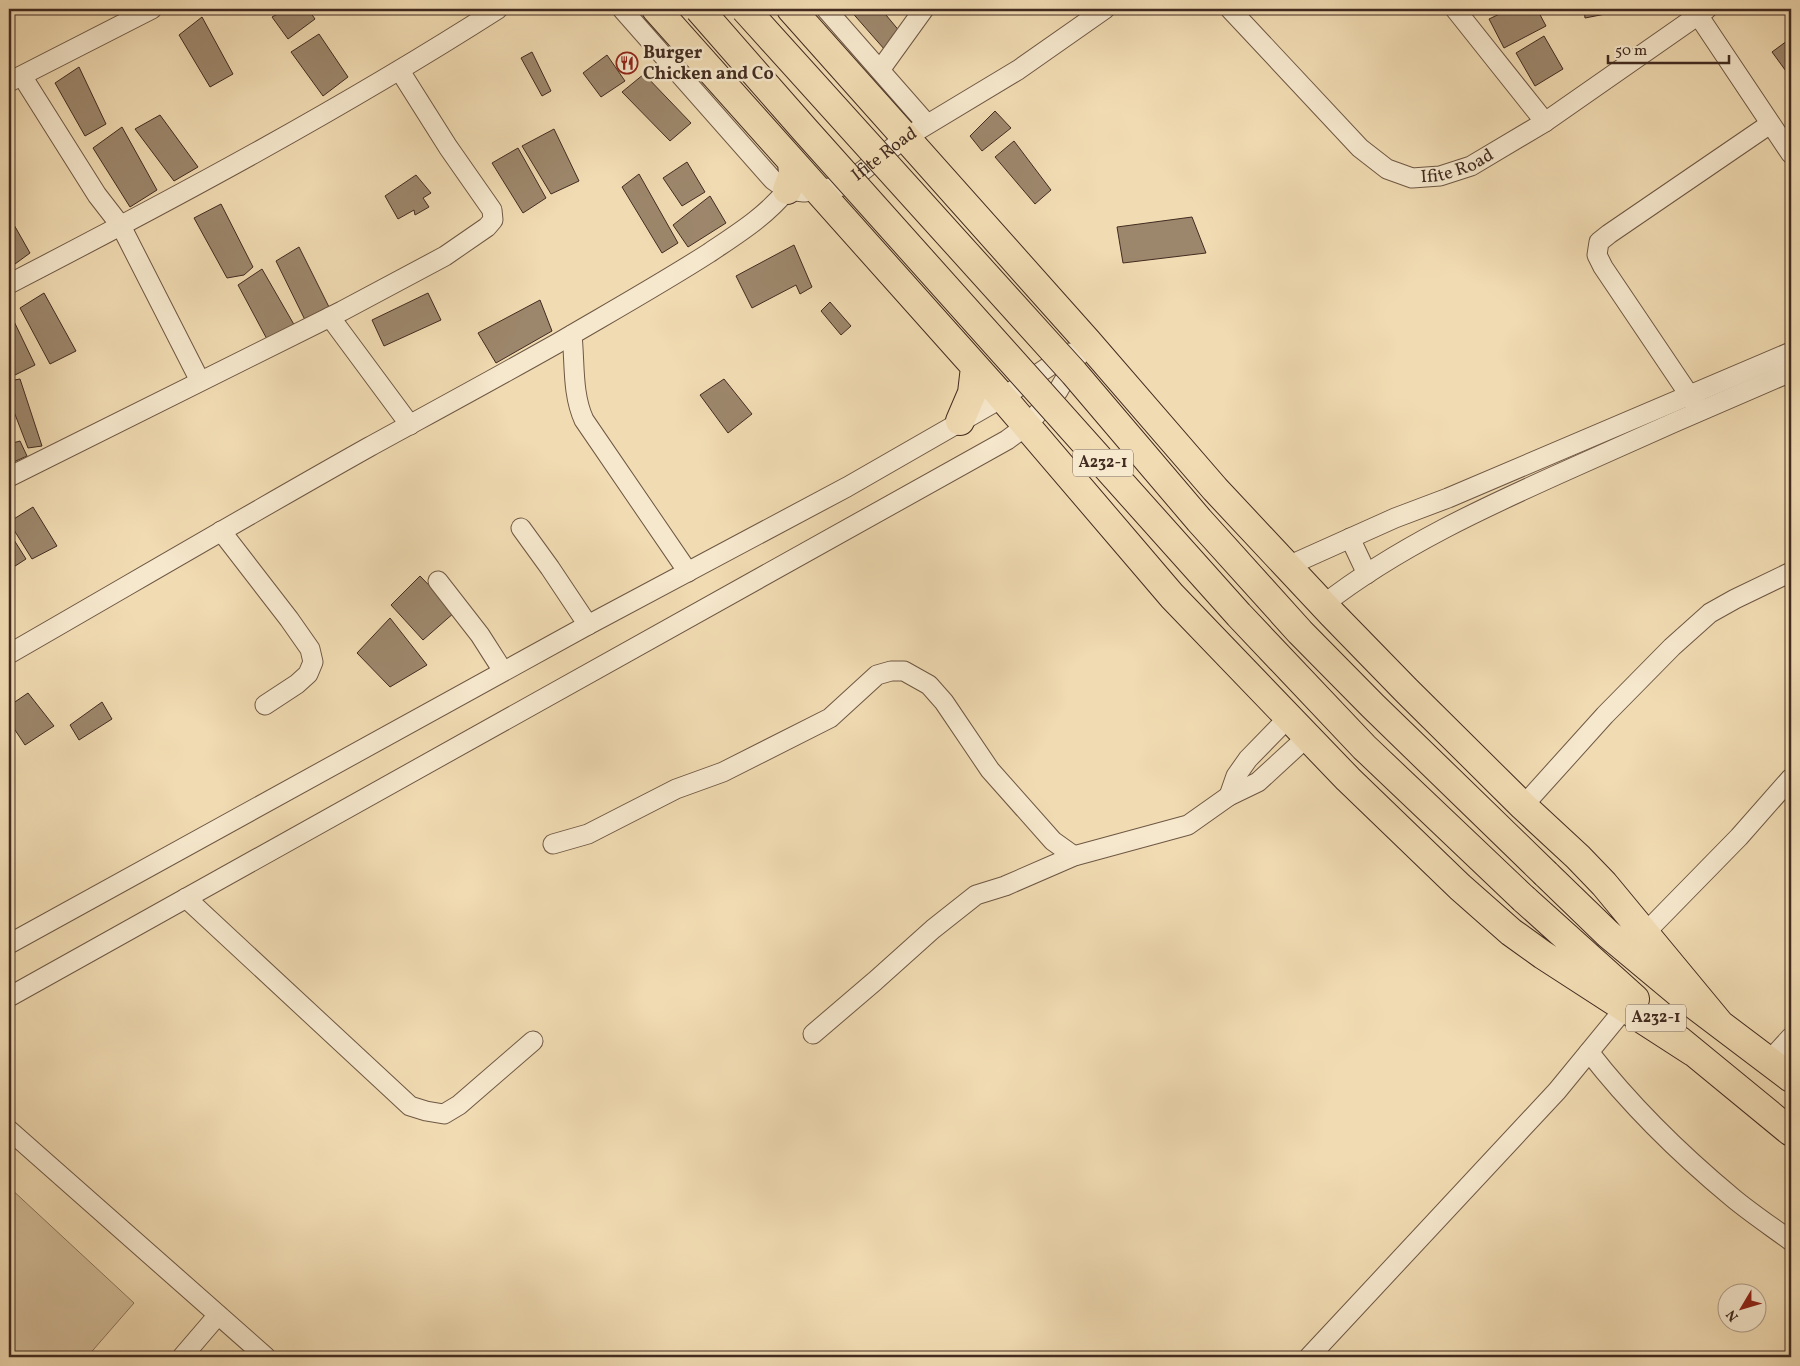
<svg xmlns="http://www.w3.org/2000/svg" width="1800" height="1366" font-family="Vollkorn,serif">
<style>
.green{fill:#d3bd99;stroke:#8a745c}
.building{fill:#9d876c;stroke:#422b20}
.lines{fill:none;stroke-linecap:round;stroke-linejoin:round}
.minor-casing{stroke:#6e5744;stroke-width:21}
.highway-casing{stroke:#422b20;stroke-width:30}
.minor{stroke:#f6e8cd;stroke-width:19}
.highway{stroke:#f1dbb2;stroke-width:28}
.highway-bridge-casing{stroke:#422b20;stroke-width:30;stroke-linecap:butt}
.highway-bridge{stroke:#f1dbb2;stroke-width:28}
.labels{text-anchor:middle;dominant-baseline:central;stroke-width:5;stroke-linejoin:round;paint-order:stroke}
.shield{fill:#f6e8cd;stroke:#786454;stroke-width:1}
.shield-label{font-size:16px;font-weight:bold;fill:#422b20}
.poi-label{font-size:18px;font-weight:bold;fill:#422b20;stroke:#f6e8cd;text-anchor:start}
.street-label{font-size:18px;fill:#422b20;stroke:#f6e8cd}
</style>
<rect width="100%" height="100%" fill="#f1dbb2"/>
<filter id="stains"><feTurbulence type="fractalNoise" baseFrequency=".004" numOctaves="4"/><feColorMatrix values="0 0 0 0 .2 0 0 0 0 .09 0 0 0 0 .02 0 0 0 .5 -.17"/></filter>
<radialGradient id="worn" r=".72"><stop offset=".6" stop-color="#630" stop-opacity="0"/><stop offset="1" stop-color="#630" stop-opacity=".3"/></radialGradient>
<!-- green -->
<path class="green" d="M 9,1187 L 134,1303 L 87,1357 L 9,1357 Z"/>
<!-- building -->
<path class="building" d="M 287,9 L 308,9 L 315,19 L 288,39 L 272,17 Z
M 849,9 L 881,9 L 901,33 L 885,50 Z
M 1510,9 L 1537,9 L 1546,26 L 1504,48 L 1489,19 Z
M 1584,9 L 1625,9 L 1626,10 L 1585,18 Z
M 202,17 L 233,74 L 210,87 L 179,35 Z
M 319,34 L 348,77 L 323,96 L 291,52 Z
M 1544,36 L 1563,69 L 1535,86 L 1516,53 Z
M 1791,38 L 1791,78 L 1772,52 Z
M 532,52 L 551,91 L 542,96 L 521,58 Z
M 607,55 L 625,81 L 601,97 L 583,73 Z
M 79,67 L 106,124 L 85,136 L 55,83 Z
M 644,74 L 691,123 L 670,141 L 622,92 Z
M 995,111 L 1011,128 L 982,151 L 970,136 Z
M 160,115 L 198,167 L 174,181 L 135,129 Z
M 122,127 L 157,190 L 130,207 L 93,148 Z
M 554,129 L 579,181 L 551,194 L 522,146 Z
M 1014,141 L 1051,190 L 1035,204 L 995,157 Z
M 518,148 L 546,198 L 523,213 L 492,163 Z
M 687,162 L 705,192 L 682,206 L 663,178 Z
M 639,174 L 678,243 L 662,253 L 622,187 Z
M 416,175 L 431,193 L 423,198 L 429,207 L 415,215 L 414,210 L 398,219 L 385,196 Z
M 710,196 L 726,223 L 688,247 L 673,225 Z
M 221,204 L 253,267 L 244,275 L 227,278 L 194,218 Z
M 9,216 L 30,253 L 15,264 L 9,253 Z
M 1192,217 L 1206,253 L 1123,263 L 1117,227 Z
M 794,245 L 812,287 L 800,294 L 796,285 L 752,308 L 736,276 Z
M 299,247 L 330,309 L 306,322 L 276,261 Z
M 262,269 L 296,328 L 268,341 L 238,285 Z
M 44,293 L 76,351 L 50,364 L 20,308 Z
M 428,293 L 441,320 L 384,346 L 372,320 Z
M 540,300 L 552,331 L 496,363 L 478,333 Z
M 830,302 L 851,326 L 841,335 L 821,311 Z
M 9,311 L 35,365 L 11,377 L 9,373 Z
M 20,379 L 42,446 L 28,448 L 9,399 L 9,381 Z
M 724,379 L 752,414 L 728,433 L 700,395 Z
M 20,441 L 27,456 L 9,464 L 9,444 Z
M 33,507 L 57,546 L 32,559 L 9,522 Z
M 9,532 L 26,559 L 9,570 Z
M 420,576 L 455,612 L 423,640 L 391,605 Z
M 390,618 L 427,665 L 390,687 L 357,653 Z
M 28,693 L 54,726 L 25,745 L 9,721 L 9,706 Z
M 102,702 L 112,719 L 79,740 L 70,725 Z"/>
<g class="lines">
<!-- minor casing -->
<g class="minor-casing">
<g id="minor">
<path id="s1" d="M 622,9 L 773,180 L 787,190 L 804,192 L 843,186 L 905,138 L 1018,70 L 1105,9"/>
<path d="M 826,9 L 927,124"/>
<path id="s2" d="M 1230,9 L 1360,148 L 1387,169 L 1412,178 L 1440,176 L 1471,166 L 1545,122 L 1707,9"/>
<path d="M 1455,9 L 1545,122"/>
<path d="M 1698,15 L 1791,154"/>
<path d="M 880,70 L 924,9"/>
<path d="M 22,76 L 97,195 L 121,226 L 200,381"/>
<path d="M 9,82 L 152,9"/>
<path d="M 9,284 C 175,198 340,110 498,9"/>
<path d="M 330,317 L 410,425"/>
<path d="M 572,335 C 575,363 572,394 584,420 L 688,572"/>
<path d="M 1696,405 L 1603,267 L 1597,255 L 1599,242 L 1609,234 L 1770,124"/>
<path d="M 9,477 L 342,311 L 445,256 L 487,227 L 493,220 L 492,210 L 448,147 L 400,71"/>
<path d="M 521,528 L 550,568 L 588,625"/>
<path d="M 221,531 L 289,619 L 310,649 L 313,662 L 308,674 L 297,684 L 265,705"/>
<path d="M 1350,538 L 1367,574"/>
<path d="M 1288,566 L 1395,518 L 1448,498 L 1791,352"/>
<path d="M 438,581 L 480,635 L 503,671"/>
<path d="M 1323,605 C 1397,547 1487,506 1572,468 C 1645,435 1718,403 1791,372"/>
<path d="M 9,654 C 129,585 248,515 369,447 C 431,413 494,379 556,344 C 607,314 659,285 709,253 C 737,234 765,217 787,190"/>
<path d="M 1229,796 L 1236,776 L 1248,759 L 1288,718"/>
<path d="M 1523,806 L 1605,715 L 1672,647 L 1710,613 L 1735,599 L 1791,572"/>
<path d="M 553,844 L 588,834 L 676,789 L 723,772 L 830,718 L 877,675 L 891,671 L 904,671 L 929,685 L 944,702 L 990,770 L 1053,841 L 1074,856"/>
<path d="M 186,898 L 410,1106 L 426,1111 L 444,1114 L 459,1105 L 533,1041"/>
<path d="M 1645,933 L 1739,837 L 1791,778"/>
<path d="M 9,944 L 588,625 L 847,487 L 1002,398 L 1069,353"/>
<path d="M 9,997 L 1007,440 L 1026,426 L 1058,391 L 1087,341"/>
<path d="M 813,1034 L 875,981 L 933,929 L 976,895 L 1005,886 L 1074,856 L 1188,825 L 1229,796 L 1258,782 L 1307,737"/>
<path d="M 1589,1052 C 1631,1106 1680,1154 1733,1198 C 1751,1213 1772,1227 1791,1241"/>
<path d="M 1769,1061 L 1791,1037"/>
<path d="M 9,1130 L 266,1357"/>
<path d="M 182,1357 L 218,1315"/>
<path d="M 1309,1357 L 1557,1091 L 1625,1008"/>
</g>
</g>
<!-- highway casing -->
<g class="highway-casing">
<path id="highway" d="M 656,9 L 996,390 L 1172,596 L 1348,779 L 1460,887 L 1511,932 L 1543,955 L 1693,1052
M 791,9 L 1087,341 L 1215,489 L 1332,614 L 1406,690 L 1523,806 L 1578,857 L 1604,884 L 1719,1023
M 787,190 L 793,174 L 792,163
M 960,421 L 972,393 L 975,367
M 1546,874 L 1608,934 L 1680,994 L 1791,1078
M 1524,899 L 1635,999
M 1679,1040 L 1791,1132"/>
</g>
<!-- minor -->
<use href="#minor" class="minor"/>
<!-- highway -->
<use href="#highway" class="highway"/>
<!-- highway-bridge casing -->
<g class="highway-bridge-casing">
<path id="highway-bridge" d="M 699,9 L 805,130 L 1239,615 L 1364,747 L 1524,899
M 745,9 L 1074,373 L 1199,520 L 1300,632 L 1373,706 L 1546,874"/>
</g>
<!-- highway-bridge -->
<use href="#highway-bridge" class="highway-bridge"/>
</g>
<!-- icons -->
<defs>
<g id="restaurant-ring" transform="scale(1.125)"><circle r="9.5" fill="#f6e8cd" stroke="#8f2418" stroke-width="1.5"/><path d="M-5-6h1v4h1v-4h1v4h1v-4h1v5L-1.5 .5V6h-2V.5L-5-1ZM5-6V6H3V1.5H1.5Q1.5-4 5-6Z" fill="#8f2418"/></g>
</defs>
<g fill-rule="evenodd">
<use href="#restaurant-ring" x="627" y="63"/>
</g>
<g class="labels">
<!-- shield labels -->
<g class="shield">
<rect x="1073" y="449.5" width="60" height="27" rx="4"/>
<rect x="1626" y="1004.5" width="60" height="27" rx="4"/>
</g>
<g class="shield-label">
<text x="1103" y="463">A232-1</text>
<text x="1656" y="1018">A232-1</text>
</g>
<!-- poi labels -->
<g class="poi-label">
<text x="643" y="53">Burger<tspan x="643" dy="21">Chicken and Co</tspan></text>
</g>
<!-- street labels -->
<g class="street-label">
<text stroke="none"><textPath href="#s1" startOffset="354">Ifite Road</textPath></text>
<text stroke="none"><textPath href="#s2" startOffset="298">Ifite Road</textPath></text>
</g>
</g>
<!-- margin -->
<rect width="1800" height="1366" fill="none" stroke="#f1dbb2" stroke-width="30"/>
<rect x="10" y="10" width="1780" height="1346" fill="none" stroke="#422b20" stroke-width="2.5"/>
<rect x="15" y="15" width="1770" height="1336" fill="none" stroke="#422b20"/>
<!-- north arrow -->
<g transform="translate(1742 1308) rotate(232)"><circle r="24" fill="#f6e8cd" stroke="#ae9c88"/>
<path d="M0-4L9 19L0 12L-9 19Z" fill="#8f2418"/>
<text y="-8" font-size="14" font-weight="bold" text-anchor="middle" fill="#422b20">N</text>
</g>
<!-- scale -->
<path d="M1608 55v8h121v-8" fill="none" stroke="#422b20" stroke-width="2.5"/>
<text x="1615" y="55" font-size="15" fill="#422b20" stroke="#f6e8cd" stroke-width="4" paint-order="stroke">50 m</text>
<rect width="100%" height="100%" filter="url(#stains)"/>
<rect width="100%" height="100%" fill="url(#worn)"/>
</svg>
